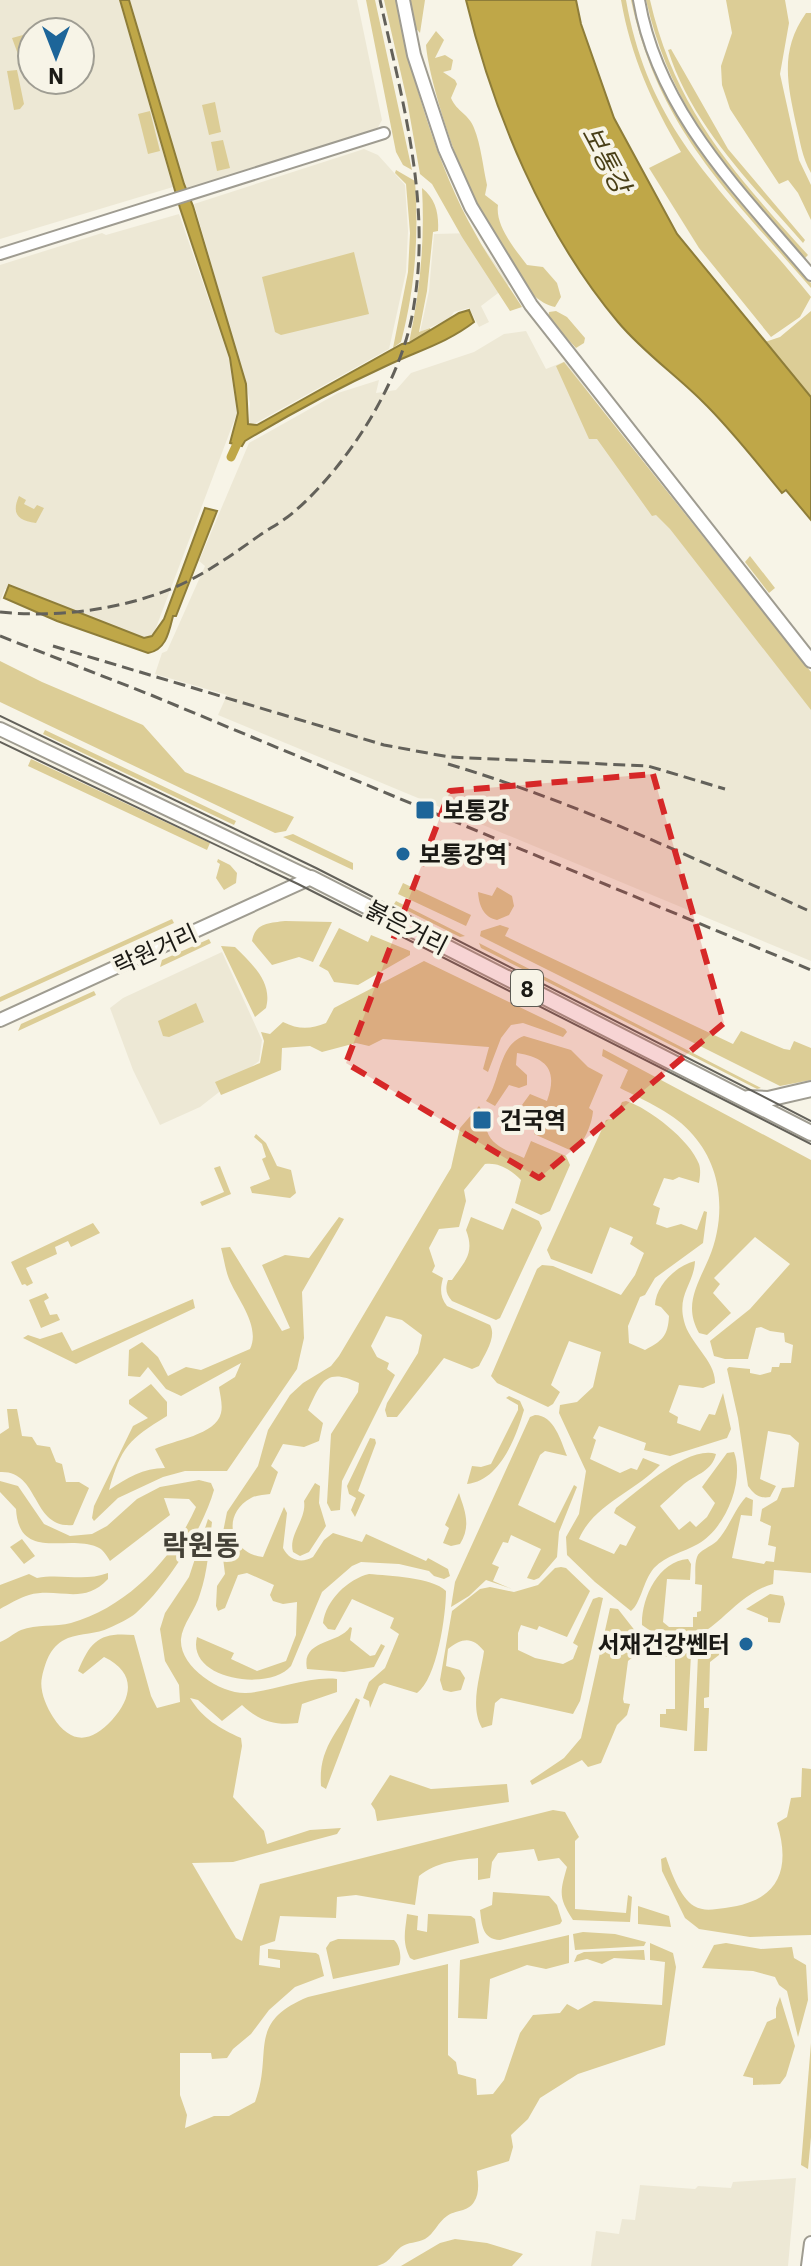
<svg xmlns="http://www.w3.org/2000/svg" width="811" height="2266" font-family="'IBM Plex Sans','Noto Sans KR',sans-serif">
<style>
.built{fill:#ede8d5;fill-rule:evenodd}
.green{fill:#dccd96}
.water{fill:#bfa748;stroke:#8e7d39;stroke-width:2}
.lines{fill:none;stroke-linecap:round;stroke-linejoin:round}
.canal{stroke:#bfa748;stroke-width:9}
.tertiary-casing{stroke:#9f9c91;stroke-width:14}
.secondary-casing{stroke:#9f9c91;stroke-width:16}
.primary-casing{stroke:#9f9c91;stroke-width:16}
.trunk-casing{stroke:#9f9c91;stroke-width:18}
.tertiary{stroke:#fff;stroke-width:10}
.secondary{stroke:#fff;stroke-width:12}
.primary{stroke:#fff;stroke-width:12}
.trunk{stroke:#fff;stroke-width:14}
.tram{stroke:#63615a;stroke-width:2}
.rail{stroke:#63615a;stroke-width:3;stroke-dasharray:12 6;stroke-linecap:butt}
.marked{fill:#d62828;fill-opacity:0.2;stroke:#d62828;stroke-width:6;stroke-dasharray:16 10;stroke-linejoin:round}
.poi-dot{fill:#1d6599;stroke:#f7f4e7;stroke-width:3}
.labels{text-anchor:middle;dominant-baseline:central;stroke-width:8;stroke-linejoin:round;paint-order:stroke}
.shield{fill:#f7f4e7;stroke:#5d5b54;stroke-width:2}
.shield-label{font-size:22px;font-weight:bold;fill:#1b1a15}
.poi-label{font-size:24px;font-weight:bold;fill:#1b1a15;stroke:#f7f4e7;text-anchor:start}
.street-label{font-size:24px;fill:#1b1a15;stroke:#f7f4e7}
.water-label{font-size:26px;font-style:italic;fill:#493f17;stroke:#f7f4e7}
.quarter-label{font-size:28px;font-weight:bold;fill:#444137;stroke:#f7f4e7}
</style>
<rect width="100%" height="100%" fill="#f7f4e7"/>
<!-- built -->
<path class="built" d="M 0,0 L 119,0 L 173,187 L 0,239 ZM 32,32 L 80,32 L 80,80 L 32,80 Z
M 130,0 L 357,0 L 382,120 L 377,129 L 186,189 Z
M 364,149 L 378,155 L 405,185 L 408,231 L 406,272 L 389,349 L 252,425 L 249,422 L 250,403 L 246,384 L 194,204 Z
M 179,214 L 229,358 L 237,413 L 151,641 L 5,589 L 0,601 L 0,265 L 102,233 L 106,235 Z
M 473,233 L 510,284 L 481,306 L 489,322 L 479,327 L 469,308 L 454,312 L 449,319 L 420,332 L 429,291 L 434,234 Z
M 526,331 L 546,369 L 566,361 L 811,701 L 811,961 L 218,715 L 227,695 L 155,674 L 162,653 L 167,651 L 205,566 L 199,561 L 249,443 L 338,393 L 379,380 L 376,393 L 396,390 L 411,373 L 474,352 L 504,334 Z
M 222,952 L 262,1040 L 259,1061 L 200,1107 L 160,1125 L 133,1070 L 110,1008 L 123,998 Z
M 796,2178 L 788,2266 L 591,2266 L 596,2231 L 619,2234 L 622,2219 L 635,2220 L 640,2185 L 695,2189 L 698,2186 L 731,2188 L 733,2182 Z"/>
<!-- green -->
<path class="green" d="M 366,0 L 375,0 L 412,170 L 403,165 L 396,152 Z
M 384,0 L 397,0 C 410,75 438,168 475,233 C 489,259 506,282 522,307 L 510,311 L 462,237 L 432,184 L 420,174 L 407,100 Z
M 410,0 L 425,0 L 420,33 L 413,25 Z
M 621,0 L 626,0 C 650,137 730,196 811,297 L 800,317 L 771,337 L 699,248 L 649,168 L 681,152 C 652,103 631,57 621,0 Z
M 631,0 L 635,0 C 645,36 654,71 671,104 C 705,171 762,226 811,283 L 811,288 C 729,193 658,128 631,0 Z
M 646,0 L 650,0 C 675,110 735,174 808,255 L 805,258 C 730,174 672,113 646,0 Z
M 726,0 L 785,0 L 789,23 L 780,74 L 799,160 L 811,185 L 811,220 L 798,193 L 788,180 L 779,184 L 730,109 L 722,85 L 721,66 L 732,33 Z
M 806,13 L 811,13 L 811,173 C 802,157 800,141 796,124 C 787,82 780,50 806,13 Z
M 436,31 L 444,40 L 435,58 L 445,55 L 453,60 L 451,70 L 443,72 L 455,80 L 457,84 L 451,98 C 457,112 469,114 474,128 C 481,145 483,167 487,185 L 485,195 L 498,205 C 495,226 515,249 527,265 L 543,267 L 557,283 L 561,297 L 555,307 C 498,297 430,98 426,45 Z
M 23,35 L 28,38 L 32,53 L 19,57 L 12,38 Z
M 671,49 L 728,149 L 805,240 L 803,243 C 752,184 692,126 668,50 Z
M 17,70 L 24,104 L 20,109 L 14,110 L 7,71 Z
M 215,102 L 221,132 L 209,135 L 202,105 Z
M 150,111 L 160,151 L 148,154 L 138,114 Z
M 223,140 L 230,168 L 217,171 L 211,142 Z
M 396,170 L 415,181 C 419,236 415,289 401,342 L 393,348 L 408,272 L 410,233 L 406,184 L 395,173 Z
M 422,188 C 436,199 439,214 438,231 L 433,232 L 427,291 L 419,332 L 430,328 L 431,331 L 409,343 C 420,291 425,242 422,188 Z
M 354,252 L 369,314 L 281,335 L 275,332 L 262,277 Z
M 556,311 L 567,317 L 585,338 L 584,343 L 576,348 L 548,318 L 549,312 Z
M 811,311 L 811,397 L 765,342 L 780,337 Z
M 564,362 L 811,672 L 811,710 L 670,529 L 656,515 L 652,516 L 597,439 L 589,439 L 556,366 Z
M 19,496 L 26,500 L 24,504 L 34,509 L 37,505 L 44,508 L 36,523 C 18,521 11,514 19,496 Z
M 750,556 L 775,588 L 769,593 L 745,562 Z
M 0,661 L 42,682 L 143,725 L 185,772 L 294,817 L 286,831 L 275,833 L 0,702 Z
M 45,730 L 236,821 L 234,825 L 43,734 Z
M 31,759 L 210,843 L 207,850 L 28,766 Z
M 293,834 L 353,863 L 353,870 L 283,837 Z
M 218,859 L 230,865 L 237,873 L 236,883 L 224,890 L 216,878 L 220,864 L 217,862 Z
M 403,883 L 471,915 L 466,926 L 398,894 Z
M 497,887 L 512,896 L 514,906 L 509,915 L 497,920 C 483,917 479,905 478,892 L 492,896 Z
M 396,901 L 465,936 L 460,937 L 394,904 Z
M 172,919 L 174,923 L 0,1002 L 0,997 Z
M 285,921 L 332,922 L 313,962 L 299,957 L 272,965 L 252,941 C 255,923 269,923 285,921 Z
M 500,925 L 509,928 L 505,936 L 733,1044 L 741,1031 L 784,1049 L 790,1050 L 794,1041 L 811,1048 L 811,1080 L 780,1086 L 480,936 L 481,931 Z
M 339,928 L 368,942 L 371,935 L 410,951 L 410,955 L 358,985 L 334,982 L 328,971 L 319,966 Z
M 209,939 L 211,943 L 160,967 L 162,960 Z
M 479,943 L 761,1088 L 757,1089 L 481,948 Z
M 221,946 L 235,947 C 252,964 273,982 266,1008 L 255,1017 Z
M 424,961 L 565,1029 L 567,1032 L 563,1037 L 523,1023 L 511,1025 L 501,1038 L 488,1072 L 483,1069 L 489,1047 L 383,1039 L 369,1046 L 356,1043 L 322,1052 L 310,1046 L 282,1048 L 281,1070 L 221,1095 L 215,1082 L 260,1063 L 264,1041 L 261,1032 L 270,1034 L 283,1022 C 299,1030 311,1029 326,1023 L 334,1008 Z
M 94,991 L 96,995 L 18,1031 L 21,1024 Z
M 196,1003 L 204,1022 L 169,1037 L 163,1036 L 158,1021 Z
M 524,1036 L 571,1050 L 588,1067 L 603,1075 L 589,1108 L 593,1111 C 592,1124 584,1145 572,1151 L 534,1134 L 539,1117 L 522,1105 L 530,1094 L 547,1101 C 558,1070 547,1058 517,1053 L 516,1065 L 527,1075 L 527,1085 L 519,1088 L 509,1085 L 495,1106 L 486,1101 C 501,1081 498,1045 524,1036 Z
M 603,1049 L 811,1160 L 811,1573 L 774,1570 L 773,1584 C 721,1598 705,1670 642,1625 C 641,1599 658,1561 688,1559 L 691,1564 L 690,1580 L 667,1579 L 663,1622 L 669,1627 L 693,1627 L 693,1617 L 697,1617 L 697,1612 L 701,1611 L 702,1585 L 695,1584 C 696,1576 694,1565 697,1557 C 699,1550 711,1547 717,1541 C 729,1528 734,1510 746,1497 L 753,1500 L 752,1516 L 741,1515 L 732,1558 L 764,1564 L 766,1561 L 774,1562 L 776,1547 L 768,1545 L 771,1526 L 760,1521 L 762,1509 L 777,1500 L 782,1488 L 794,1487 L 799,1443 L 790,1435 L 768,1431 L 760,1479 L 776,1486 L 770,1497 C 759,1499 754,1494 748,1486 L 738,1418 L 727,1369 L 729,1367 L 750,1369 L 750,1373 L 760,1375 L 771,1372 L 772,1367 L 779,1367 L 780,1363 L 791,1363 L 793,1345 L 785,1342 L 784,1333 L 770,1331 L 761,1327 L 756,1328 L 748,1359 L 725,1359 L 714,1356 L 710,1341 L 750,1309 L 790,1264 L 755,1237 L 714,1278 L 720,1284 L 713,1293 L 731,1313 L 707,1335 L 699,1333 C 683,1305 698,1284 709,1258 C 726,1217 723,1169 693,1135 C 675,1113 645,1101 620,1088 L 628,1070 L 602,1056 Z
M 626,1101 C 649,1108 690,1140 699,1164 C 701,1170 700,1177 699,1183 L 679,1177 L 673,1180 L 664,1178 L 653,1205 L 660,1208 L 656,1224 L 667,1228 L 681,1224 L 697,1230 L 704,1211 L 707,1212 L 703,1243 L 655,1278 L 645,1295 L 640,1297 L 628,1326 L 629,1343 L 645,1350 C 662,1341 668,1336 669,1316 L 661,1307 L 655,1305 C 656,1285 676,1266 695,1261 C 694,1284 677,1294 684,1321 C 689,1343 716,1361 715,1383 L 703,1388 L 679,1385 L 669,1412 L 678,1417 L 677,1423 L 700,1431 L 709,1414 L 715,1415 L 723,1393 L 731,1429 L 727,1438 L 670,1456 L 644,1450 L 646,1443 L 599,1426 L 593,1438 L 596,1440 L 590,1459 L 620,1473 L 631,1468 L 637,1470 L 643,1458 L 660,1465 C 636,1491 593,1505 579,1539 L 614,1554 L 620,1544 L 626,1546 L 636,1527 L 614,1513 L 616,1508 C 638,1491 688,1445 716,1454 C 712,1471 697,1474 684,1484 C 676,1491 668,1499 660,1506 L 679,1530 L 690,1521 L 696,1527 L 707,1517 L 715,1503 L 702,1487 L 727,1453 L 734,1452 C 745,1481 725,1529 698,1544 C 682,1553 667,1555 654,1568 C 643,1581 641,1603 631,1611 L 595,1582 L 567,1555 L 566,1537 L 579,1514 L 586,1471 L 559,1413 L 560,1405 L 577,1402 L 593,1387 L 601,1352 L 569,1341 L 551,1385 L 560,1392 L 553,1404 L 548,1407 L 497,1383 L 491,1376 L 537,1269 L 542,1265 L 553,1266 L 621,1295 L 635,1275 L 644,1253 L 630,1244 L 633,1237 L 610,1227 L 592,1274 L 551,1259 L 547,1250 L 606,1120 L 614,1118 L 622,1102 Z
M 479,1106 C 485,1114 484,1122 487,1131 C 492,1147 511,1152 524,1158 L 531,1141 L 566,1156 L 570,1165 L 550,1211 L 541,1215 L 515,1203 L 521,1180 C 511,1170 499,1162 485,1164 L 464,1190 L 466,1201 L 459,1227 L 439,1229 L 429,1248 L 435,1266 L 432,1272 L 443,1278 C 440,1289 440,1297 447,1306 L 490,1325 C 497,1337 485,1354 479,1366 L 472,1369 L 444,1358 L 397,1417 L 387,1417 L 385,1410 L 387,1403 L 418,1353 L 422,1335 L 402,1320 L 386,1316 L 371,1346 L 377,1357 L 389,1363 L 387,1369 L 395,1375 L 342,1481 L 340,1510 L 331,1511 L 327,1503 L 331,1434 L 358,1392 L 359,1383 C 326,1367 321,1382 308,1410 L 323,1423 L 319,1441 L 304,1447 L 283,1444 L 271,1466 L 278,1472 L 270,1494 C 264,1495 256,1495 251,1498 C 220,1515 231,1554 263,1557 L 284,1507 L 287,1513 L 283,1548 C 289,1560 301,1564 313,1557 L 324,1540 L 333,1533 L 362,1542 L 366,1534 L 426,1561 L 428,1558 L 448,1569 L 450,1576 L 444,1579 L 434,1576 L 429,1571 L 399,1564 L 361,1562 L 352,1566 L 322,1592 L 291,1666 C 270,1692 186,1680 197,1637 L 234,1653 L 231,1659 L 257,1671 L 286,1661 L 296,1635 L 297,1602 L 283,1604 L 273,1601 L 270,1595 L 274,1585 L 247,1573 L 238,1575 L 225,1608 L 218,1611 L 216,1606 L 217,1586 L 225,1574 L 221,1542 L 227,1512 L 258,1466 L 268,1430 L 290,1395 L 303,1383 L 331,1366 L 339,1356 L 451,1168 L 460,1128 Z
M 256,1134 L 266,1143 L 277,1166 L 291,1170 L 296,1193 L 290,1198 L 252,1193 L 250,1187 L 270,1179 L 262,1159 L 266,1157 L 262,1144 L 254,1137 Z
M 220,1166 L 231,1194 L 202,1206 L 200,1202 L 224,1192 L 214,1168 Z
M 512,1208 L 539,1221 L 542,1228 L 500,1318 L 496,1320 L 452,1301 C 446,1294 445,1289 448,1280 L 452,1280 C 465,1261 475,1253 466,1230 L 471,1217 L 503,1230 Z
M 339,1217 L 344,1219 L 302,1292 L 304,1338 L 297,1369 L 227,1471 L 185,1471 L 163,1477 L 118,1498 L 94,1521 L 92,1518 L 94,1506 L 133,1426 L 148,1418 L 129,1404 L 129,1400 L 151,1384 L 167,1402 L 167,1416 C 129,1439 121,1447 109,1490 C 127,1478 143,1468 165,1468 L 155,1449 C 174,1440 216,1435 221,1413 C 223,1405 220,1395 219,1387 L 235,1377 L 241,1363 L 181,1396 L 166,1389 L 148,1367 L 140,1377 L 128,1376 L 129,1350 L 142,1342 L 158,1357 L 168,1376 L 186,1367 L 201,1370 L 250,1349 C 261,1326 237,1299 229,1279 C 225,1269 224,1258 221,1248 L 230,1247 L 282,1331 L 290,1328 L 262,1265 L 285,1255 L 309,1258 Z
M 93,1223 L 100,1233 L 71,1247 L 68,1241 L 55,1247 L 57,1254 L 26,1268 L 33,1283 L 27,1286 L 25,1284 L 22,1285 L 11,1262 Z
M 46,1293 L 49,1298 L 44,1301 L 50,1315 L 57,1314 L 60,1320 L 41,1328 L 29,1300 Z
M 193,1299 L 195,1308 L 76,1364 L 23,1338 L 28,1335 L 40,1339 L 62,1332 L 72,1351 Z
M 509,1396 L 520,1401 L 524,1410 C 516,1437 500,1481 467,1484 L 472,1466 L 481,1467 L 491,1464 L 518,1410 L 518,1405 L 506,1398 Z
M 7,1409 L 17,1409 L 22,1436 L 32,1437 L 37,1445 L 50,1447 L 56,1462 L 62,1464 L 66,1482 L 79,1482 L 89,1488 L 73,1525 C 31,1529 40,1470 0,1472 L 0,1434 L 9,1428 Z
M 535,1415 C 554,1415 561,1441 567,1456 L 545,1451 L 540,1455 L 518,1505 L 555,1523 L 574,1485 L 577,1487 L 559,1532 L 557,1557 L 539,1578 L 534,1580 L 527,1578 L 541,1549 L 511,1535 L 508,1543 L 503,1542 L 492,1564 L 499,1567 L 493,1581 L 512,1589 L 486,1580 L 469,1596 L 451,1607 L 455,1582 L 530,1417 Z
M 370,1438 L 375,1439 L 376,1443 L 358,1491 L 365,1495 L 355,1517 L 351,1510 L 356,1498 L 349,1494 L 347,1486 Z
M 199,1480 L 211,1483 L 214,1490 C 203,1529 167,1586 136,1613 C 129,1619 118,1624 109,1628 C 97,1634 81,1633 68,1638 C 51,1645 46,1660 42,1677 C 39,1690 46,1706 53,1717 C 71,1745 91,1743 112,1720 C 133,1697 136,1672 104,1657 L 83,1674 L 78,1671 C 91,1640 100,1632 134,1635 L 151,1696 L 157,1708 L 180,1702 L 179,1685 L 165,1661 L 160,1629 L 165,1613 L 189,1577 L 208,1519 L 212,1522 C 209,1546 208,1571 200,1594 C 196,1609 182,1625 181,1639 C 179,1667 221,1694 246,1693 C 277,1691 306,1676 337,1679 L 337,1692 L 302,1704 L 298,1723 C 275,1726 259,1721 242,1705 L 222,1721 L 198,1700 L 190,1698 C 203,1719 219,1728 241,1738 L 242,1746 L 233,1797 L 264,1831 L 267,1844 L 310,1830 L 341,1828 L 337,1834 L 233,1862 L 192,1863 L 236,1938 L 242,1941 L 260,1884 L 553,1810 L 565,1812 L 579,1837 L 575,1841 L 575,1909 L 626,1913 L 628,1895 L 632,1897 L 630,1922 L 573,1920 C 558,1897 560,1892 567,1867 L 559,1858 L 538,1861 L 534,1849 L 498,1853 L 492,1862 L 490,1878 L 478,1880 L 478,1858 C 456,1860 437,1862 419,1876 L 415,1905 L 356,1895 L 337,1897 L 336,1918 L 280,1916 L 275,1941 L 260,1946 L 259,1965 L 280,1968 L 280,1960 L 268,1958 L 268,1949 L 316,1953 L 319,1955 L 324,1976 L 295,1987 L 269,2010 L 251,2034 L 233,2049 L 227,2058 L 212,2059 L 211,2053 L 180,2053 L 180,2095 L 187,2115 L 185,2128 L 214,2116 L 229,2116 L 255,2102 C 274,2052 245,2023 308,1997 L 448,1964 L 448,2055 L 456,2062 L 458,2074 L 476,2079 L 477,2095 L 493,2094 L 504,2080 L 520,2033 L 533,2015 L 560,2013 L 567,2004 L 578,2010 L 594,2001 L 662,2005 L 665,1962 L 650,1960 L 650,1943 L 673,1953 L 676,1967 L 665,2045 L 578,2074 L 540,2098 L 528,2119 L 511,2135 L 513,2147 L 509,2161 L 477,2171 C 478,2181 480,2193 474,2202 C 468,2212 455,2210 447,2216 C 438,2222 434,2234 425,2239 C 417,2243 408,2242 401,2247 C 391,2255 391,2262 377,2266 L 0,2266 L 0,1642 C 8,1639 14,1633 21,1630 C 36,1624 56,1627 71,1623 C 127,1607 173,1559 196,1507 L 189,1499 L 164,1498 L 170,1515 L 110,1561 C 107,1556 103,1549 97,1547 C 67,1534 19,1562 16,1509 L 0,1492 L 0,1481 L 18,1486 L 44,1524 L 70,1536 L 92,1534 L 107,1526 L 137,1499 L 160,1487 Z
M 315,1483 L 320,1486 L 319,1503 L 326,1526 L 309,1552 L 300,1556 L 293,1552 C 288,1535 307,1519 304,1501 Z
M 459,1493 C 464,1509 472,1525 460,1544 L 451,1546 L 443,1543 L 449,1528 L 445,1525 Z
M 22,1539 L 35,1556 L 24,1564 L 10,1547 Z
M 561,1567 L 566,1568 L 590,1591 L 567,1637 L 539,1626 L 537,1630 L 521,1625 L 518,1633 L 518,1650 L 535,1658 L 563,1664 L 573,1659 L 578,1646 L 573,1643 L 593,1599 L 599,1597 L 603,1598 L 580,1701 L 573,1714 L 501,1698 L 495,1703 L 492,1725 L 482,1728 C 469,1706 481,1674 484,1651 C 472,1636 462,1638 448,1649 L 446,1666 L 460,1670 L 465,1678 L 461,1690 L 451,1692 L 443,1690 L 440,1680 L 452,1611 L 480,1589 L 490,1587 L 514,1592 L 538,1585 L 555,1568 Z
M 108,1573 L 108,1579 C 83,1606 59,1587 29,1595 C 19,1598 9,1604 0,1609 L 0,1585 L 29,1574 L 37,1578 C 60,1573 84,1582 108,1573 Z
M 369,1574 C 389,1576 432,1577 446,1591 C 446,1615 437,1679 417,1693 L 384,1683 L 379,1686 L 370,1708 L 369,1701 L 363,1698 L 369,1682 L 385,1668 L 399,1634 L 390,1628 L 394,1618 L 352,1599 L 335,1630 L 328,1629 L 323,1623 C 326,1600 348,1579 369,1574 Z
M 770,1594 L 783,1596 L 785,1604 L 780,1623 L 768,1622 L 768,1618 L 746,1609 Z
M 610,1608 L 618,1609 L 636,1632 L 653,1643 L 655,1651 C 646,1658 636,1653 628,1661 L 623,1699 L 624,1703 L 630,1704 L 627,1715 L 617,1725 L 601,1763 L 588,1767 L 582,1760 L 532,1785 L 530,1781 L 564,1758 L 581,1738 Z
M 350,1627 L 352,1628 L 350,1640 L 370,1656 L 375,1655 L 381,1644 L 385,1646 L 374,1667 L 344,1672 L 307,1669 C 301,1639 338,1645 350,1627 Z
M 721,1633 L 719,1655 L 710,1662 L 709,1697 L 704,1698 L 704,1708 L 709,1708 L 707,1751 L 694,1751 L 698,1655 L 701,1648 Z
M 661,1647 L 691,1654 L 687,1731 L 660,1727 L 660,1714 L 666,1714 L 666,1709 L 675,1709 L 675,1658 L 661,1656 Z
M 356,1698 L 360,1700 L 326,1789 L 321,1786 C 318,1746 340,1731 356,1698 Z
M 802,1768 L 811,1769 L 811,1935 L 750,1937 L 699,1929 L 685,1918 L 662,1871 L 661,1859 L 666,1857 C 671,1872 680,1897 694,1906 C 704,1912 715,1909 725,1908 C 777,1902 792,1872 777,1823 L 787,1817 L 791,1798 L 801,1797 Z
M 390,1775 L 431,1789 L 507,1784 L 509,1802 L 377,1821 L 375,1810 L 371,1804 Z
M 493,1892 L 549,1896 L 557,1905 L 562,1921 L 560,1924 L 500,1940 C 482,1939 482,1925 480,1910 L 492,1905 Z
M 638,1906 L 669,1916 L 671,1927 L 638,1924 Z
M 407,1914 L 418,1916 L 417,1930 L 427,1932 L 428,1914 L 471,1916 L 475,1919 L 479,1943 L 414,1960 L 410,1958 C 402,1942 405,1932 407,1914 Z
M 583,1932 L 615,1934 L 646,1942 L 644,1946 L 575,1950 L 573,1934 Z
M 569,1935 L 569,1963 L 546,1969 L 527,1965 L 490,1979 L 487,2019 L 458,2018 L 460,1960 Z
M 338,1939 L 394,1940 C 400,1945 402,1958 399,1965 L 333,1979 L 326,1948 L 330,1942 Z
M 726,1943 L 761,1949 L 792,1947 L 794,1958 L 806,1965 L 808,2000 L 798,2037 L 787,1991 L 779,1985 L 775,1977 L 753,1971 L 702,1968 L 714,1945 Z
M 644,1950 L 645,1960 L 614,1958 L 602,1964 L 587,1959 L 574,1962 L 577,1955 L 584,1952 Z
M 780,1997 L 795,2046 L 786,2076 L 780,2084 L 753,2085 L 753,2078 L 743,2076 L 767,2022 L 776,2018 L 776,2008 Z
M 811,2043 L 811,2137 L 808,2169 L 801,2165 Z
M 455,2239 L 487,2243 L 523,2254 L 512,2266 L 401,2266 L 440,2243 Z"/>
<!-- water -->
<path class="water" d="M 120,0 L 129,0 L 184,184 L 193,206 L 246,384 L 248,424 L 257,425 L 402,344 L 409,343 L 459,313 L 469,310 L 474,322 C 447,343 417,351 386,366 C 338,388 290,414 245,441 L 242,446 L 230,443 L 238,413 L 230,358 L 180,208 Z
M 466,0 L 576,0 L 581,24 L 614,118 L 677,234 L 811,397 L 811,520 L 786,490 L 782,493 C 756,462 731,429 702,401 C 675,374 643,352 618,322 C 543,233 493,112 466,0 Z
M 205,508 L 217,511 L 176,616 L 173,616 C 169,632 166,650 148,653 L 57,621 L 4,598 L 9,585 L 144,638 L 152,636 L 164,619 Z"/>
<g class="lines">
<!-- canal -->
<path class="canal" d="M 231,457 L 241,435"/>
<!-- tertiary casing -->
<g class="tertiary-casing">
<path id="tertiary" d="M 639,0 C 658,112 741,192 811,275
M 0,254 L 384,133"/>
</g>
<!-- secondary casing -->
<g class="secondary-casing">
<path id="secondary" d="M 403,0 L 414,55 L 445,149 L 471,207 L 531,305 L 811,661
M 808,2266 L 811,2243"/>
</g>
<!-- primary casing -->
<g class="primary-casing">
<path id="primary" d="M 0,729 L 311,878
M 0,1020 L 311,878"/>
</g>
<!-- trunk casing -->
<g class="trunk-casing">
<path id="trunk" d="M 311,878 L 811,1133
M 748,1098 L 768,1099 L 811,1089"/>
</g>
<!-- tertiary -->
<use href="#tertiary" class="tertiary"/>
<!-- secondary -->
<use href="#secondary" class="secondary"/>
<!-- primary -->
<use href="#primary" class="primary"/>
<!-- trunk -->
<use href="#trunk" class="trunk"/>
<!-- tram -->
<path class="tram" d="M 0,716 L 316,868 L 811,1121
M 0,742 L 298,884 L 811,1144"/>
<!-- rail -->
<path class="rail" d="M 0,612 C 56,618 120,610 173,588 C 204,575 232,555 260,535 C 272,527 285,520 295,511 C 349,464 401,381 413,311 C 432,204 403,103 380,0
M 0,636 L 151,695 L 811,970
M 53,646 L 384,745 L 449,757 L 648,766 L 725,789
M 448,764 C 575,802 687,855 807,910"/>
</g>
<!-- marked area -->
<path class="marked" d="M 653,774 L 724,1023 L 539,1178 L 346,1063 L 450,791 Z"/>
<!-- markers -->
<g class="poi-dot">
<rect x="415" y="800" width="20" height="20" rx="4"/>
<circle cx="403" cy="854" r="8"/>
<rect x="472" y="1110" width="20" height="20" rx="4"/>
<circle cx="746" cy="1644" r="8"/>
</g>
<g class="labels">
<!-- shield labels -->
<rect class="shield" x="511" y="970" width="32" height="36" rx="6"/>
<g class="shield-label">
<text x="527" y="988">8</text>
</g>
<!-- poi labels -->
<g class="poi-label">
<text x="443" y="810">보통강</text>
<text x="419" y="854">보통강역</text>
<text x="500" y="1120">건국역</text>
<text x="730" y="1644" text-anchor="end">서재건강쎈터</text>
</g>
<!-- street labels -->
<g class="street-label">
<text transform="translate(407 927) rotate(27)">붉은거리</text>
<text transform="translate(155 949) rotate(-24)">락원거리</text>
</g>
<!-- water labels -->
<g class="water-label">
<text transform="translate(607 159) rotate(62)">보통강</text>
</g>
<!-- quarter labels -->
<g class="quarter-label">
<text x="201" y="1544">락원동</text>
</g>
</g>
<!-- north arrow -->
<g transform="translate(56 56) rotate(180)"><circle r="38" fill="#f7f4e7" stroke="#9f9d93" stroke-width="2"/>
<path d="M0-6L14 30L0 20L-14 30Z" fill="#1d6599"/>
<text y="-12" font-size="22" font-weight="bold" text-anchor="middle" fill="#1b1a15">N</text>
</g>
</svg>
